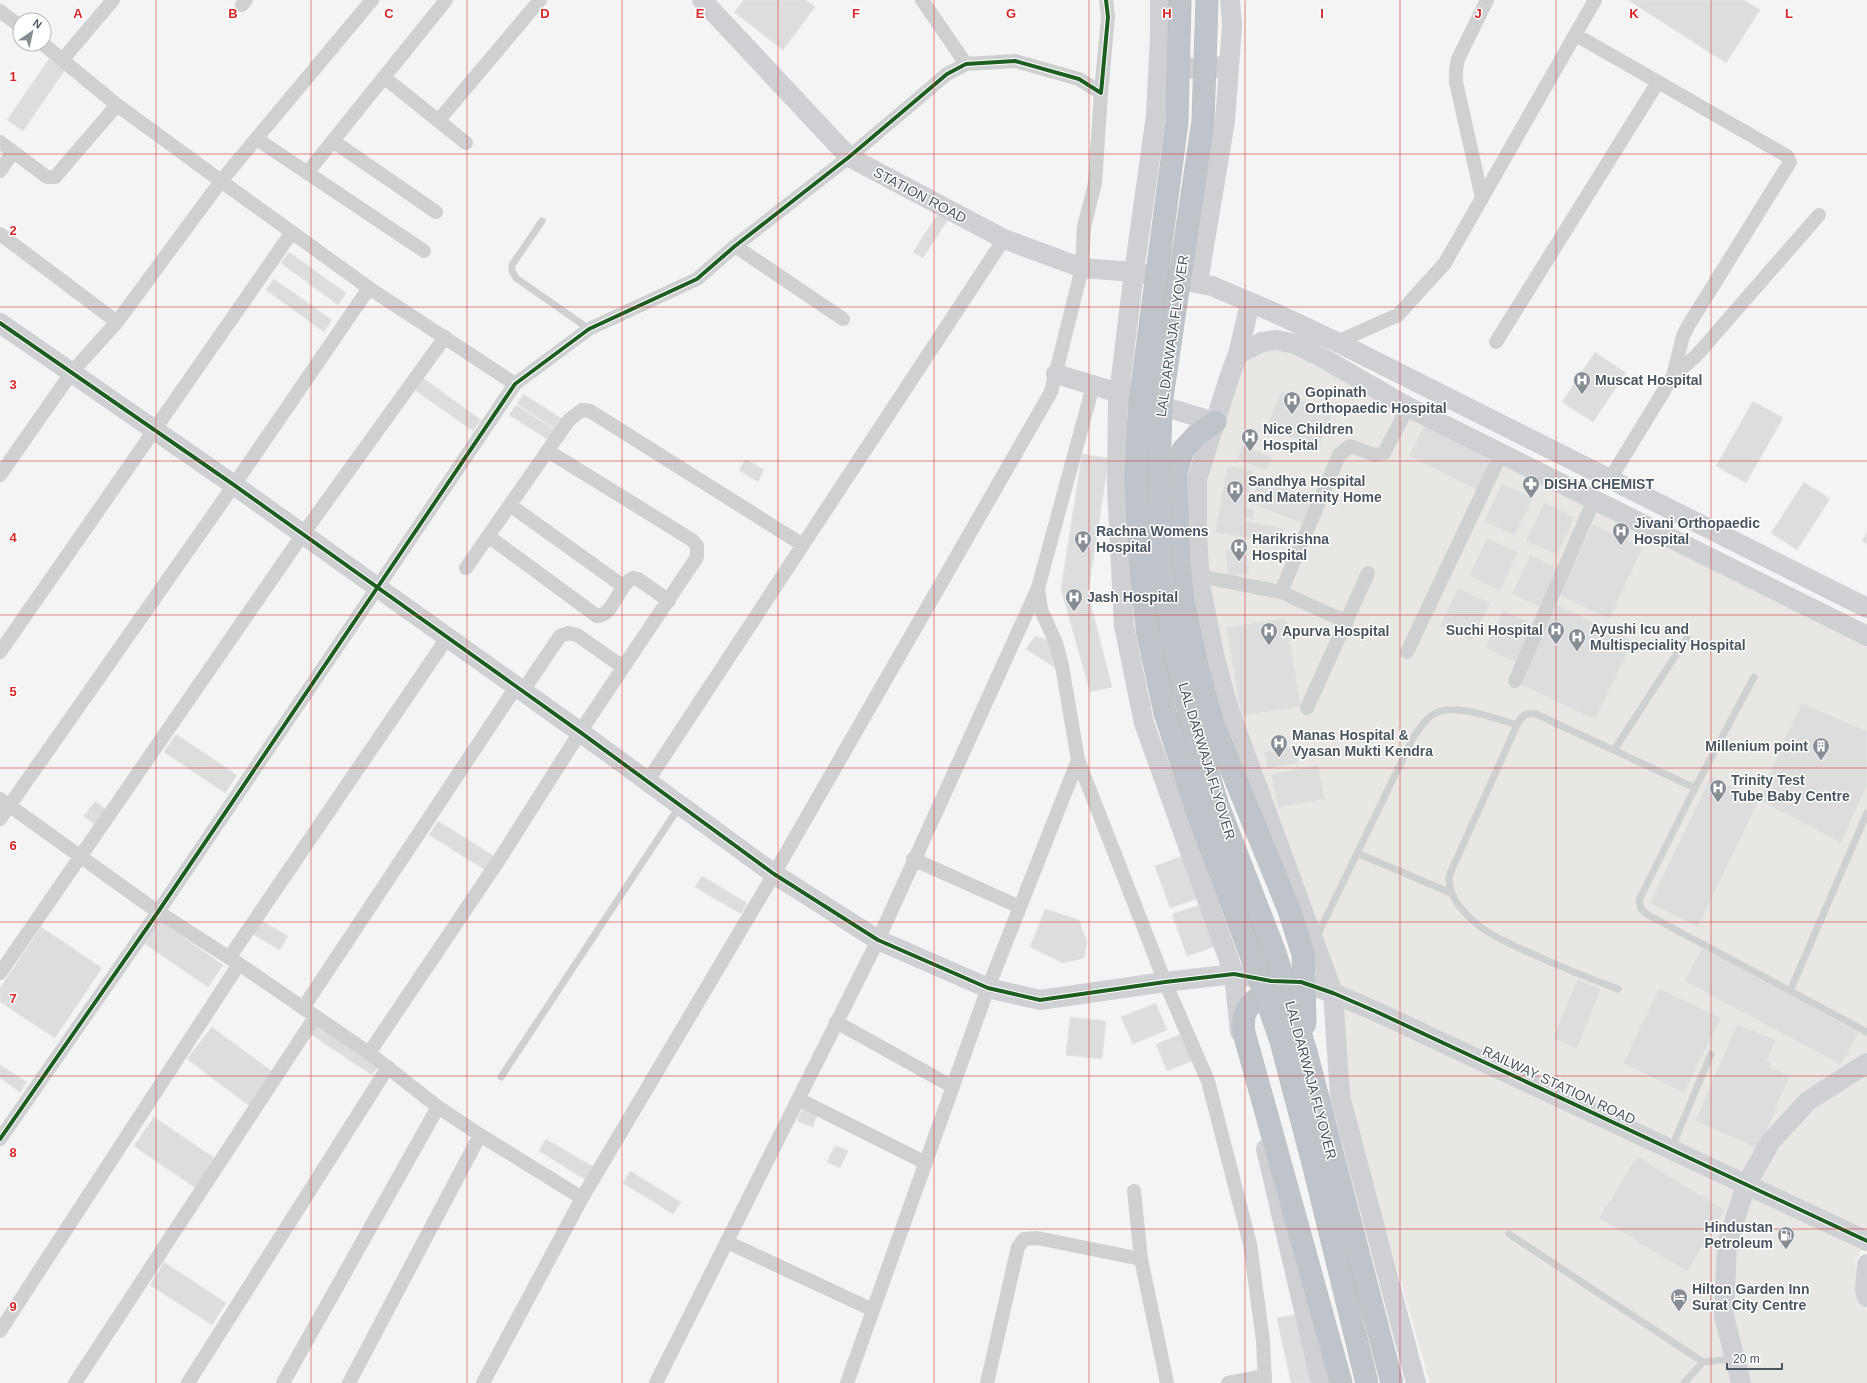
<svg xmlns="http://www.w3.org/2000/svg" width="1867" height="1383" font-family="Arial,sans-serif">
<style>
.commercial{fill:#e8e7e3}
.building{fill:#ddddde;stroke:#e5e6e7}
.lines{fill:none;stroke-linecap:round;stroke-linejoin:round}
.highway-casing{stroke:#b9bec3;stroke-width:23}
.lane{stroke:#ced0d2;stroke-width:7}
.street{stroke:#ced0d2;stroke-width:14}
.secondary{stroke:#ced0d4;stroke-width:20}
.highway{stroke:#bec4c9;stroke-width:22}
.highway-bridge-casing{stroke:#b9bec3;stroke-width:23;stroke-linecap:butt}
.highway-bridge{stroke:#bec4c9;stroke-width:22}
.cycleway-casing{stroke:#fff;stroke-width:6}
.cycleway{stroke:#1b5e20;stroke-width:4}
.grid{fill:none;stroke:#d62828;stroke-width:1;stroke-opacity:0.55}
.labels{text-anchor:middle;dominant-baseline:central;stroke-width:3;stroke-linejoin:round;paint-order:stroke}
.street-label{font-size:14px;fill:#4a5661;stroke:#fff}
.poi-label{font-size:14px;font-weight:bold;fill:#4a5661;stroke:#fff;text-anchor:start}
.grid-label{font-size:13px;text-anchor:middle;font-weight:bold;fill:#d62828;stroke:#fff;stroke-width:3;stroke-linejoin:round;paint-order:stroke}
</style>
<rect width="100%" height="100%" fill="#f4f4f4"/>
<!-- commercial -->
<path class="commercial" d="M 1274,342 L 1867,639 L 1867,1236 L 1855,1263 L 1867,1312 L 1867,1383 L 1430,1383 L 1346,1094 L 1340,1004 L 1233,700 L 1204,584 L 1203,481 L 1244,355 Z"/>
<!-- building -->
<path class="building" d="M 744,0 L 806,0 L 815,7 L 783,50 L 734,12 Z
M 1628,0 L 1744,0 L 1760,10 L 1726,63 Z
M 49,59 L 65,70 L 23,131 L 7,120 Z
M 941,209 L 951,215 L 923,258 L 913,252 Z
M 289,252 L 346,293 L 338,305 L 281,263 Z
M 274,279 L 332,320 L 324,332 L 266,290 Z
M 1595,352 L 1626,373 L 1593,422 L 1562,402 Z
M 423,378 L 481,420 L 473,431 L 415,390 Z
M 1281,391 L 1333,413 L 1318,449 L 1266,427 Z
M 523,394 L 564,420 L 557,430 L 517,404 Z
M 1753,401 L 1783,418 L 1746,483 L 1716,466 Z
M 516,405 L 557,431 L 550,441 L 509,415 Z
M 1425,424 L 1494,458 L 1478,491 L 1409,456 Z
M 1242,445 L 1272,457 L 1267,471 L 1237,459 Z
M 1082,454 L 1109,458 L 1088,593 L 1112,687 L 1090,692 L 1061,589 Z
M 746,459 L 764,470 L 758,482 L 739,470 Z
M 1227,466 L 1253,470 L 1247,508 L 1255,509 L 1253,520 L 1246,518 L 1245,521 L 1284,528 L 1281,543 L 1215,533 Z
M 1259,479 L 1314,498 L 1305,524 L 1250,504 Z
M 1804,482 L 1830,499 L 1797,550 L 1771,533 Z
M 1502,483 L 1533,498 L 1515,536 L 1484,521 Z
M 1544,502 L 1575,517 L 1557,555 L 1526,541 Z
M 1593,524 L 1643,548 L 1609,619 L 1559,595 Z
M 1867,532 L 1867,544 L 1862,541 Z
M 1487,538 L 1518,552 L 1500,591 L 1469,576 Z
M 1246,548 L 1249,574 L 1228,576 L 1225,550 Z
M 1530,555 L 1561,570 L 1543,609 L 1512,594 Z
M 1458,588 L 1490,603 L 1472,641 L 1440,626 Z
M 1556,604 L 1633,641 L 1595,720 L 1518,683 Z
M 1503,610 L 1534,624 L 1516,663 L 1485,648 Z
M 1286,618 L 1301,707 L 1241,716 L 1226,627 Z
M 1035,636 L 1051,641 L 1060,671 L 1026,649 Z
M 1802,703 L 1867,731 L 1867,785 L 1841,843 L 1759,800 L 1785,737 Z
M 176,734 L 237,775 L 225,793 L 164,752 Z
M 1296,746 L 1299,763 L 1267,769 L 1264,752 Z
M 1318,765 L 1325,799 L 1278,808 L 1271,774 Z
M 1711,776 L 1759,800 L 1698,927 L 1650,903 Z
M 95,801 L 108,811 L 96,826 L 84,816 Z
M 438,821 L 497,858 L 487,871 L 429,835 Z
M 1185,855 L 1200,898 L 1170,908 L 1155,866 Z
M 702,876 L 747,903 L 741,914 L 695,887 Z
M 1202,904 L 1217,946 L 1187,956 L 1172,914 Z
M 1045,909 L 1079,920 L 1087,942 L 1084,958 L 1063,963 L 1030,947 Z
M 260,920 L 288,936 L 280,950 L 252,934 Z
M 160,921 L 223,965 L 208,987 L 145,944 Z
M 41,927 L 102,968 L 55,1038 L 0,1002 L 0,988 Z
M 1702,948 L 1859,1032 L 1841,1065 L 1684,981 Z
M 1577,979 L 1601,989 L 1577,1049 L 1553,1038 Z
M 1659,988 L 1721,1018 L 1684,1093 L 1623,1063 Z
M 1156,1003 L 1167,1030 L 1133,1044 L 1121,1017 Z
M 1070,1017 L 1106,1021 L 1102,1059 L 1066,1055 Z
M 315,1023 L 379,1065 L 372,1075 L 309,1033 Z
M 1737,1024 L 1776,1040 L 1767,1060 L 1771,1062 L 1769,1067 L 1790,1076 L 1759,1149 L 1695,1121 Z
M 212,1027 L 274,1073 L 252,1108 L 187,1059 Z
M 1184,1033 L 1195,1060 L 1167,1071 L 1156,1044 Z
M 0,1065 L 27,1082 L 20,1092 L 0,1078 Z
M 802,1109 L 817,1115 L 813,1127 L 797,1121 Z
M 154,1117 L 217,1160 L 197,1189 L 134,1146 Z
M 546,1139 L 597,1169 L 589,1182 L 539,1151 Z
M 835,1145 L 848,1151 L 840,1168 L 827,1162 Z
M 1637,1156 L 1725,1210 L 1687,1272 L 1599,1218 Z
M 630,1171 L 681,1202 L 673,1214 L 623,1183 Z
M 164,1262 L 226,1303 L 212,1325 L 150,1285 Z
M 1298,1314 L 1313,1383 L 1291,1383 L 1277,1318 Z"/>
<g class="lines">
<!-- highway casing -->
<g class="highway-casing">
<path id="highway" d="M 1184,607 L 1179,559 L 1176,472 L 1183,450 L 1197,435 L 1215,422
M 1301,982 C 1283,987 1249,995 1244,1016 C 1243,1020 1244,1025 1243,1029 L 1341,1383"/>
</g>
<!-- lane -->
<path class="lane" d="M 542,221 L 512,265 L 512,271 L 516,278 L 589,329
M 1754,677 L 1695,788 L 1639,900 L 1641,909 L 1648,915 L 1867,1032
M 1517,725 L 1449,876 C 1448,895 1462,912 1477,924 C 1489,935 1505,941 1519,948 C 1552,963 1585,977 1618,989
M 1614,750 L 1687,638
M 1357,853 L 1451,893
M 1316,938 L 1413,738 C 1419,729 1427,716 1438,712 C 1458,704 1497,719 1517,725 C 1522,715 1525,713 1536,714 L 1695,788
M 1790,991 L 1867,813
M 501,1077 L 679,807
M 1672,1147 L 1711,1054
M 1509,1234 L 1703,1362
M 1684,1383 L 1703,1362 L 1733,1359"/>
<!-- street -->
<path class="street" d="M 922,0 L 966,64
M 242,5 L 246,0
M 0,11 L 20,26
M 1576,35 L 1787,156 L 1790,162 L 1688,326 L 1683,336 L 1673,376 L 1610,479
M 43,44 L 117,105 L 221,181 L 369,288 L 515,384
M 63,59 L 113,0
M 385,78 L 466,143
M 438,121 L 540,0
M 257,139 L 424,251
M 333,141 L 436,212
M 0,142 L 47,177 L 55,177 L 117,105
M 0,171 L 13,152
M 307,173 L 446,0
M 1482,198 L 1456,82 L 1456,70 L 1458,59 L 1487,0
M 0,234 L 117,322
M 735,246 L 843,319
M 1337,342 L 1398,315 L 1445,263 L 1595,0
M 1496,342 L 1658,82
M 1673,376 L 1696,356 L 1819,215
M 1093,386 L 1038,588 L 1041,610 L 1056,643 L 1062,666 L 1078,760 L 1165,982 L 1208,1081 L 1250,1244 L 1263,1341 L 1265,1383
M 0,475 L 72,372 L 117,322 L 221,181 L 372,0
M 510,505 L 623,586
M 488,536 L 597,616 C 615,615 617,585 633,578 L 638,579 L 669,601
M 466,568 L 569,420 L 582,410 L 590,411 L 803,545
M 1199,576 L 1281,592 L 1347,622
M 1281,592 L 1339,455 L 1350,446 L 1375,455 L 1384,453 L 1408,407
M 0,652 L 292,232
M 1407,652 L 1501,454
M 1515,681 L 1594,500
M 522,692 L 560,636 L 569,633 L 577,635 L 623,667
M 1307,708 L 1368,573
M 647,782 L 1004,239
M 0,799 L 158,912 L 239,964 L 369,1053 L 438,1107 L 480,1135 L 349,1383
M 0,819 L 234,485 L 369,288
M 913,859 L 1020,907
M 229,958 L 447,638
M 0,973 L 303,534 L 445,337
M 303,1008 L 516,687
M 836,1022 L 953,1087
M 369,1053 L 499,860 L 580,732 L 697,557 L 697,546 L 692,540 L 548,451
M 798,1099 L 926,1163
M 480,1135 L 582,1198
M 0,1139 L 158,912 L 515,384 L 589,329 L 697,279 L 735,246 L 849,157 L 947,74 L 966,64 L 1015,61 L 1079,79 L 1101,93 L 1108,17 L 1106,0
M 1134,1191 L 1141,1259 L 1167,1383
M 727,1242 L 873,1310
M 0,1331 L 239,964
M 75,1383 L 315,1017
M 188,1383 L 388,1067
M 283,1383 L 438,1107
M 483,1383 L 582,1198 L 774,874 L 1051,392 L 1082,268 L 1084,227 L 1095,183 L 1101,93
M 656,1383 L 878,940 L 1038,588
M 847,1383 L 988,988 L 1078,760
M 987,1383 L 1018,1247 L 1024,1239 L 1037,1238 L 1141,1259
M 1228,1383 L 1265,1376"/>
<!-- secondary -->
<path class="secondary" d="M 702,0 L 849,157 L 1004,239 L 1082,268 L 1134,272 L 1212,286 L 1273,312 L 1337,342 L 1867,608
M 1160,0 L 1160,36 L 1156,116 L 1134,272 L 1118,402 L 1117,487 L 1124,626 L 1144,723 L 1234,974 L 1240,1032
M 1166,53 C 1183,66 1199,77 1220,66
M 1198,282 L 1225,121 L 1232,26 L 1230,0
M 1250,303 L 1238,354 L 1229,378 L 1197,479 L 1197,533 L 1200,584 L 1214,654 L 1228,707 L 1333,993 L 1340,1096 L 1416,1383
M 0,323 L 234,485 L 580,732 L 774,874 L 878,940 L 988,988 L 1040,1000 L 1165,982 L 1234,974 L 1271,981 L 1301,982 L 1333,993 L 1377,1012 L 1867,1241
M 1238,354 L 1262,342 L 1270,341 L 1277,340 L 1295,344 L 1323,358 L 1408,407 L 1867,636
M 1056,374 L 1215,422
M 1266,1149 L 1321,1383
M 1867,1264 L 1865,1290 L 1867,1297
M 1741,1383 L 1724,1316 L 1727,1244 L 1746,1185 L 1771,1141 L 1808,1101 L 1867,1063"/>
<!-- highway -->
<use href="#highway" class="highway"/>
<!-- highway-bridge casing -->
<g class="highway-bridge-casing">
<path id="highway-bridge" d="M 1180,0 L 1177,122 L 1140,402 L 1136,478 L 1140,554 L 1147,629 L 1165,713 L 1197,810 L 1251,955 L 1281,1041 L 1314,1167 L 1367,1383
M 1207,0 L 1203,121 L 1161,404 L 1159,479 L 1161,557 L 1171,635 L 1189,713 L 1218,806 L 1275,953 L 1306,1052 L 1392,1383
M 1184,607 L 1196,663 L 1212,722 L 1289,910 L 1303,954 L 1305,1025"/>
</g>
<!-- highway-bridge -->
<use href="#highway-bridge" class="highway-bridge"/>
<!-- cycleway casing -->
<g class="cycleway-casing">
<path id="cycleway" d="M 0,323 L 234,485 L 580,732 L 774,874 L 878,940 L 988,988 L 1040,1000 L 1165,982 L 1234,974 L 1271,981 L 1301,982 L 1333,993 L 1377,1012 L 1867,1241
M 0,1139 L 158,912 L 515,384 L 589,329 L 697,279 L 735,246 L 849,157 L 947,74 L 966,64 L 1015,61 L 1079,79 L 1101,93 L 1108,17 L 1106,0"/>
</g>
<!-- cycleway -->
<use href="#cycleway" class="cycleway"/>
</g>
<!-- grid -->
<path class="grid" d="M 156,0 L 156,1383M 311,0 L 311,1383M 467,0 L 467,1383M 622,0 L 622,1383M 778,0 L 778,1383M 934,0 L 934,1383M 1089,0 L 1089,1383M 1245,0 L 1245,1383M 1400,0 L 1400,1383M 1556,0 L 1556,1383M 1711,0 L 1711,1383M 0,154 L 1867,154M 0,307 L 1867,307M 0,461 L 1867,461M 0,615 L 1867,615M 0,768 L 1867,768M 0,922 L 1867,922M 0,1076 L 1867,1076M 0,1229 L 1867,1229"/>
<!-- icons -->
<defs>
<g id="hospital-pin" transform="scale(0.9)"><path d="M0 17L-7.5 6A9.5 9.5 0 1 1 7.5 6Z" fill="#868d94" stroke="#fff"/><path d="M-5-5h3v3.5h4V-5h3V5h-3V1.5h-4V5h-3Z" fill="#fff"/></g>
<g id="pharmacy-pin" transform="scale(0.9)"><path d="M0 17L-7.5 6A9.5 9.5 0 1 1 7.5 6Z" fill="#868d94" stroke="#fff"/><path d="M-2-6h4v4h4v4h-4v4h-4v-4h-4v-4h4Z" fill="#fff"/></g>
<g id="building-pin" transform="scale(0.9)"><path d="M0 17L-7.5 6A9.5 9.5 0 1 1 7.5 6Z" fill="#868d94" stroke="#fff"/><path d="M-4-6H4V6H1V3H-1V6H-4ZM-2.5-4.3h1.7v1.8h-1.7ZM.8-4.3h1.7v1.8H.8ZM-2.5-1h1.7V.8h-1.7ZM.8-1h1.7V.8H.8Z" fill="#fff"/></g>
<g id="fuel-pin" transform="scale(0.9)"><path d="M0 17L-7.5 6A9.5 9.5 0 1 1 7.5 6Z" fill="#868d94" stroke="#fff"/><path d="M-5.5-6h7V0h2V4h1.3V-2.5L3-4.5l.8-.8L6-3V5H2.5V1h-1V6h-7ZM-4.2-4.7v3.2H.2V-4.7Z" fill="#fff"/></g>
<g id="hotel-pin" transform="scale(0.9)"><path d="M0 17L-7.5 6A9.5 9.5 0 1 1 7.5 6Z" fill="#868d94" stroke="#fff"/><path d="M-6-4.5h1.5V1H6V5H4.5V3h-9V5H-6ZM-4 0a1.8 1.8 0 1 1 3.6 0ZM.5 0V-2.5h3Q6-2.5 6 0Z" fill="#fff"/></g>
</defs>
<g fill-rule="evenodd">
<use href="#hospital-pin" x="1582" y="380"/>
<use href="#hospital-pin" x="1292" y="400"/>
<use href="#hospital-pin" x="1250" y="437"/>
<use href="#pharmacy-pin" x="1531" y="484"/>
<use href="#hospital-pin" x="1235" y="489"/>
<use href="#hospital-pin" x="1621" y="531"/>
<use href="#hospital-pin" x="1083" y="539"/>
<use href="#hospital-pin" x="1239" y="547"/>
<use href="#hospital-pin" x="1074" y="597"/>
<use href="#hospital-pin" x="1556" y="630"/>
<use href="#hospital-pin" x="1269" y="631"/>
<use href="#hospital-pin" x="1577" y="637"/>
<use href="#hospital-pin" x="1279" y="743"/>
<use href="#building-pin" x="1821" y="746"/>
<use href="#hospital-pin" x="1718" y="788"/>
<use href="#fuel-pin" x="1786" y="1235"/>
<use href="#hotel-pin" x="1679" y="1297"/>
</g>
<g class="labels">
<!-- street labels -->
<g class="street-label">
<text transform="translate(920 195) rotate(28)">STATION ROAD</text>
<text transform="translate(1172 336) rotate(-82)">LAL DARWAJA FLYOVER</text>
<text transform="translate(1207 761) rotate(73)">LAL DARWAJA FLYOVER</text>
<text transform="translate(1311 1080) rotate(75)">LAL DARWAJA FLYOVER</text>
<text transform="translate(1559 1085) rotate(25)">RAILWAY STATION ROAD</text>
</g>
<!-- poi labels -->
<g class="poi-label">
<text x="1595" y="380">Muscat Hospital</text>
<text x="1305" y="392">Gopinath<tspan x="1305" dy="16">Orthopaedic Hospital</tspan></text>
<text x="1263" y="429">Nice Children<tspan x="1263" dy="16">Hospital</tspan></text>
<text x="1248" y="481">Sandhya Hospital<tspan x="1248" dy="16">and Maternity Home</tspan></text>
<text x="1544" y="484">DISHA CHEMIST</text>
<text x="1634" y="523">Jivani Orthopaedic<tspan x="1634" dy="16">Hospital</tspan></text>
<text x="1096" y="531">Rachna Womens<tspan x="1096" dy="16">Hospital</tspan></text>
<text x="1252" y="539">Harikrishna<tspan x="1252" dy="16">Hospital</tspan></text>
<text x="1087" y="597">Jash Hospital</text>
<text x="1590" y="629">Ayushi Icu and<tspan x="1590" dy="16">Multispeciality Hospital</tspan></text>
<text x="1543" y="630" text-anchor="end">Suchi Hospital</text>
<text x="1282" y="631">Apurva Hospital</text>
<text x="1292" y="735">Manas Hospital &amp;<tspan x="1292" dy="16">Vyasan Mukti Kendra</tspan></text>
<text x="1808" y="746" text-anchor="end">Millenium point</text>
<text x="1731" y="780">Trinity Test<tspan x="1731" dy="16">Tube Baby Centre</tspan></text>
<text x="1773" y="1227" text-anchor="end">Hindustan<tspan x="1773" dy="16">Petroleum</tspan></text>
<text x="1692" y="1289">Hilton Garden Inn<tspan x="1692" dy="16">Surat City Centre</tspan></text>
</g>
</g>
<g class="grid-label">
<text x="78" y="18">A</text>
<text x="233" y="18">B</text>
<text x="389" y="18">C</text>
<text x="545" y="18">D</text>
<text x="700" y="18">E</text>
<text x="856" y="18">F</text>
<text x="1011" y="18">G</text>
<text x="1167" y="18">H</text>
<text x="1322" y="18">I</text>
<text x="1478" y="18">J</text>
<text x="1634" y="18">K</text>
<text x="1789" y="18">L</text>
<text x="13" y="81">1</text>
<text x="13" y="235">2</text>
<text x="13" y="389">3</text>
<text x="13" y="542">4</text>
<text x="13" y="696">5</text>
<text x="13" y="850">6</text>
<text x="13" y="1003">7</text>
<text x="13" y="1157">8</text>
<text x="13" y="1311">9</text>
</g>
<!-- north arrow -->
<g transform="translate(32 32) rotate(34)"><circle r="19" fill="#ffffff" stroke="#b7bbc0"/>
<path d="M0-3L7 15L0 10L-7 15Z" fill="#868d94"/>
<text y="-6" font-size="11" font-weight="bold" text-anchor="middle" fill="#4a5661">N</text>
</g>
<!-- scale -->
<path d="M1727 1363v6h55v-6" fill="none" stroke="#4a5661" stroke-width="2"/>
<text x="1733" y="1363" font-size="12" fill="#4a5661" stroke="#ffffff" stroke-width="3" paint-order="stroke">20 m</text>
</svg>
